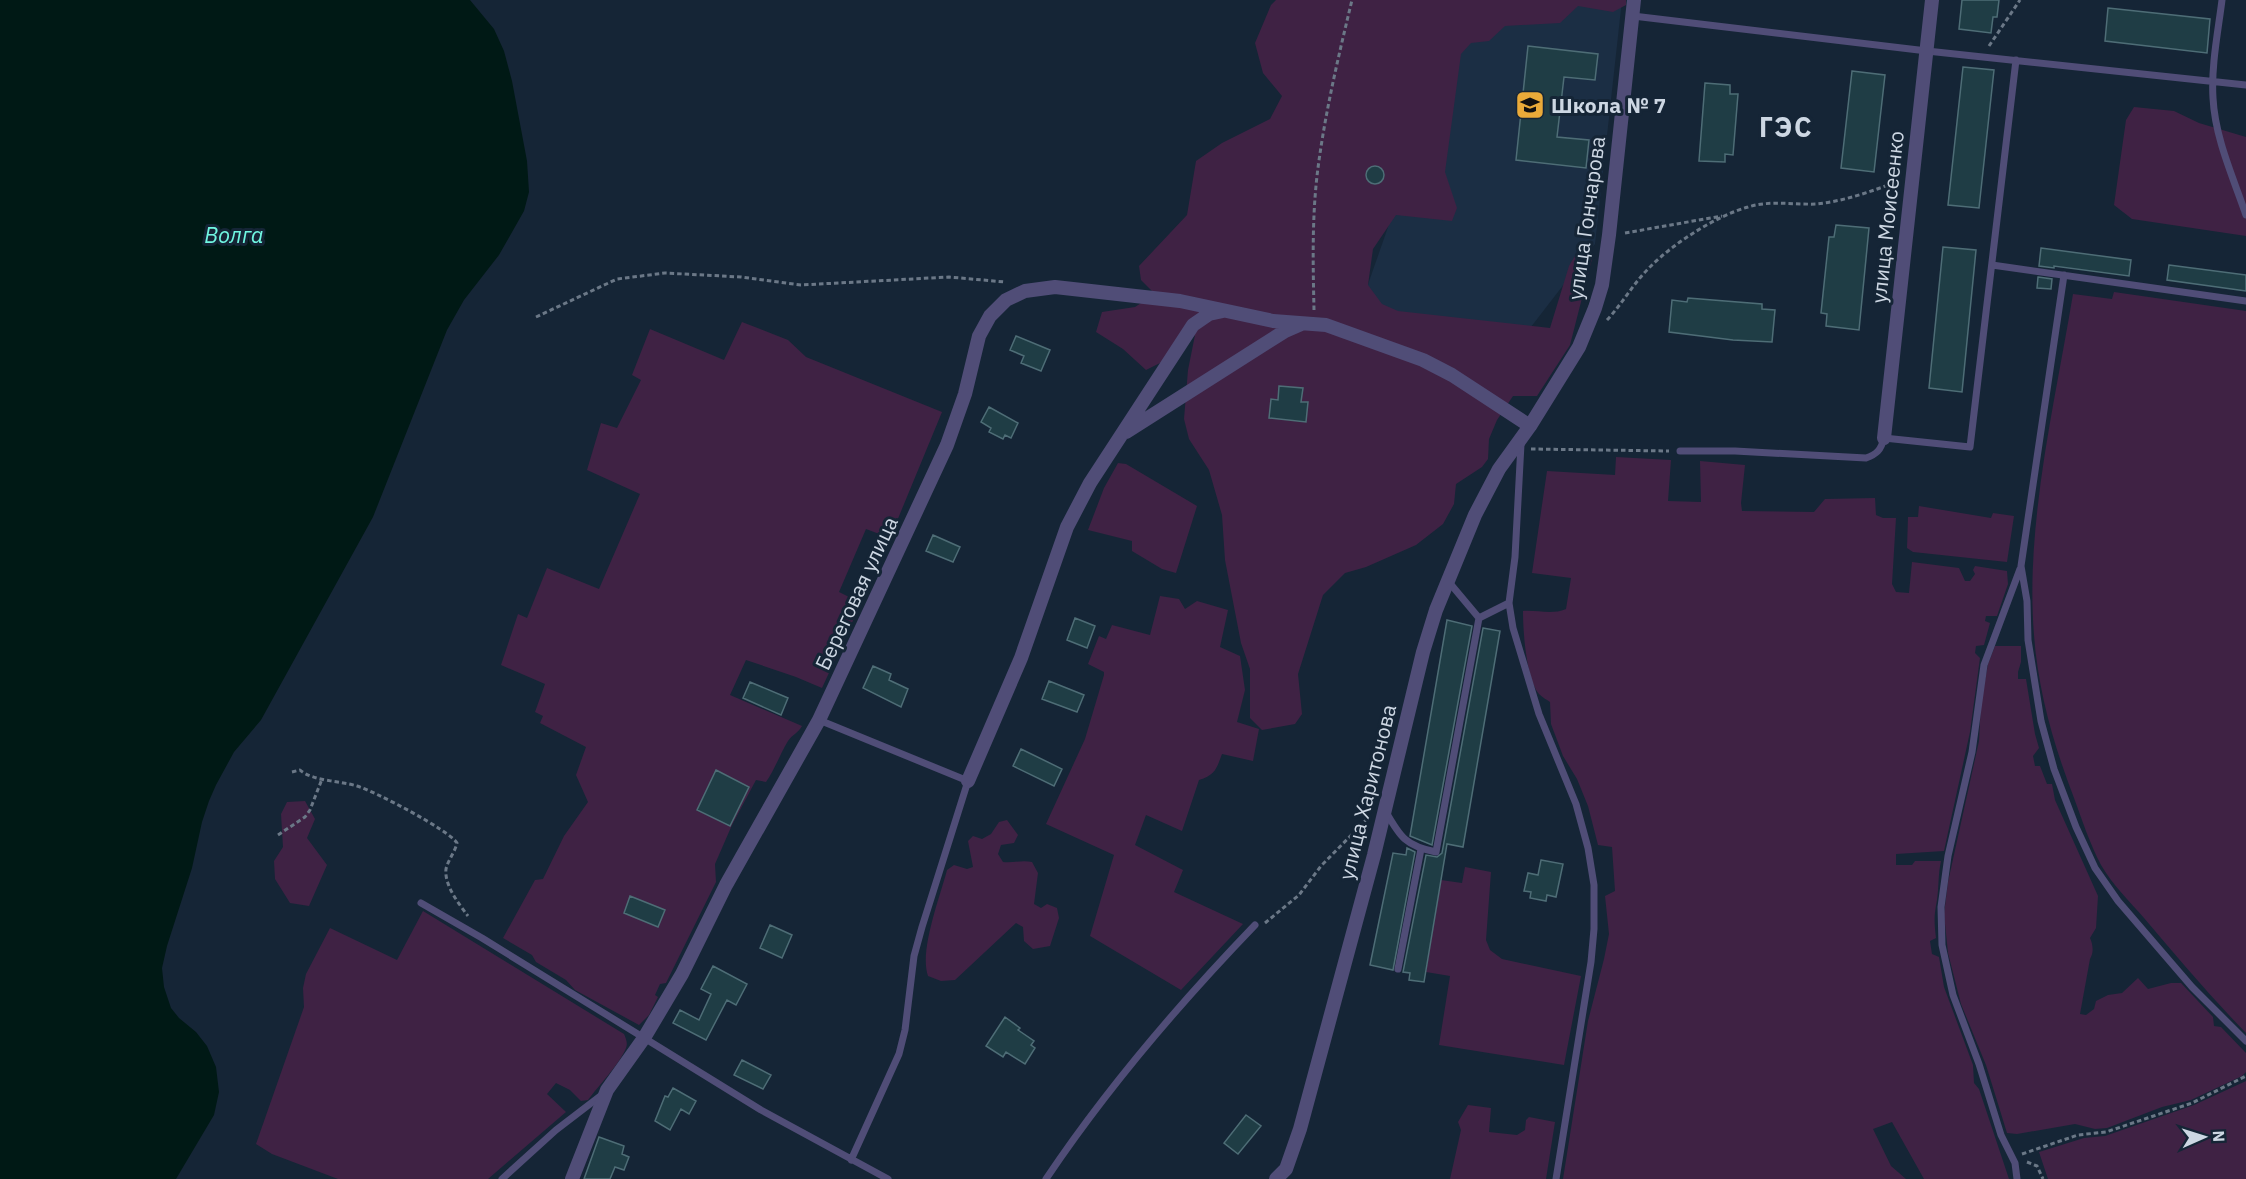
<svg xmlns="http://www.w3.org/2000/svg" width="2246" height="1179" font-family="'IBM Plex Sans',sans-serif">
<style>
.built{fill:#1b2e44}
.green{fill:#3f2244}
.water{fill:#001915}
.building{fill:#1f3d45;stroke:#4e6d76;stroke-width:1.5}
.lines{fill:none;stroke-linecap:round;stroke-linejoin:round}
.path{stroke:#6b7887;stroke-width:3;stroke-dasharray:4.5 3;stroke-linecap:butt}
.lane{stroke:#504d77;stroke-width:7}
.street{stroke:#504d77;stroke-width:14}
.labels{text-anchor:middle;dominant-baseline:central;stroke-width:6;stroke-linejoin:round;paint-order:stroke}
.poi-label{font-size:21px;font-weight:bold;fill:#cdd7e3;stroke:#152536;text-anchor:start}
.street-label{font-size:21px;fill:#cdd7e3;stroke:#152536}
.water-label{font-size:22px;font-style:italic;fill:#70f7e2;stroke:#152536}
.district-label{font-size:27px;font-weight:bold;letter-spacing:1.5px;fill:#cdd7e3;stroke:#152536}
</style>
<rect width="100%" height="100%" fill="#152536"/>
<!-- built -->
<path class="built" d="M 1461,0 L 1622,0 L 1595,244 L 1524,336 L 1359,310 L 1394,210 Z"/>
<!-- green -->
<path class="green" d="M 1276,0 L 1626,0 L 1626,5 L 1613,12 L 1578,6 L 1560,23 L 1505,26 L 1489,41 L 1471,43 L 1461,54 L 1445,172 L 1457,208 L 1452,221 L 1396,215 L 1373,249 L 1368,285 L 1382,304 L 1398,311 L 1550,328 L 1569,266 L 1580,247 L 1588,247 L 1593,255 L 1570,345 L 1537,396 L 1513,396 L 1497,420 L 1489,439 L 1488,459 L 1482,467 L 1456,484 L 1454,504 L 1443,524 L 1416,545 L 1366,567 L 1345,573 L 1323,595 L 1298,674 L 1302,714 L 1295,724 L 1262,730 L 1250,718 L 1250,669 L 1241,643 L 1225,560 L 1222,515 L 1209,470 L 1189,439 L 1184,419 L 1188,370 L 1195,335 L 1172,357 L 1146,370 L 1123,349 L 1096,332 L 1102,312 L 1135,307 L 1155,294 L 1141,280 L 1139,266 L 1187,215 L 1196,161 L 1222,143 L 1270,119 L 1282,96 L 1263,73 L 1255,43 L 1271,5 Z
M 2134,107 L 2174,111 L 2199,123 L 2246,137 L 2246,236 L 2132,219 L 2114,205 L 2126,120 Z
M 2114,292 L 2246,311 L 2246,1033 C 2210,996 2177,957 2144,918 C 2129,901 2112,884 2101,865 C 2090,844 2082,820 2074,798 C 2054,746 2038,691 2034,635 C 2025,524 2055,403 2073,294 L 2112,299 Z
M 742,322 L 788,340 L 806,357 L 942,412 L 890,538 L 866,529 L 839,592 L 861,603 L 822,688 L 796,677 L 746,660 L 730,695 L 802,726 C 798,733 792,735 788,741 C 780,754 775,769 766,782 L 756,780 L 732,825 L 715,864 L 716,882 L 666,983 L 660,984 L 655,995 L 658,997 L 649,1015 L 639,1025 L 575,990 L 566,980 L 536,962 L 532,955 L 503,938 L 535,880 L 543,879 L 564,836 L 588,802 L 576,775 L 586,747 L 540,723 L 543,716 L 535,712 L 545,684 L 501,665 L 518,614 L 527,618 L 547,568 L 599,589 L 640,494 L 587,470 L 601,423 L 617,428 L 641,380 L 632,375 L 650,329 L 724,360 Z
M 1616,457 L 1671,460 L 1668,501 L 1701,502 L 1700,461 L 1745,465 L 1741,503 L 1742,511 L 1814,512 L 1825,499 L 1875,498 L 1876,515 L 1883,518 L 1896,518 L 1892,584 L 1896,592 L 1909,593 L 1912,562 L 1959,568 L 1965,581 L 1970,581 L 1975,574 L 1973,570 L 1975,566 L 2007,571 L 2008,584 L 1997,616 L 1986,616 L 1985,621 L 1990,623 L 1984,645 L 1976,646 L 1975,653 L 1980,658 L 1970,732 L 1944,851 L 1896,854 L 1896,865 L 1912,865 L 1915,861 L 1941,861 C 1938,874 1939,887 1937,900 C 1934,916 1934,921 1936,938 L 1930,941 L 1932,954 L 1939,957 L 1944,987 L 1973,1065 L 1974,1083 L 1979,1089 L 2009,1179 L 1924,1179 L 1892,1122 L 1873,1129 L 1891,1166 L 1906,1179 L 1563,1179 L 1588,1021 L 1604,959 L 1609,934 L 1605,896 L 1615,891 L 1612,847 L 1598,845 L 1588,806 L 1577,779 L 1563,756 L 1551,724 L 1550,702 C 1547,700 1542,697 1539,694 C 1526,678 1523,631 1523,611 C 1538,610 1552,615 1566,609 L 1571,578 L 1532,573 L 1547,471 L 1615,475 Z
M 1118,463 L 1126,464 L 1197,506 L 1176,573 L 1162,569 L 1132,551 L 1132,541 L 1088,530 L 1104,488 Z
M 1919,506 L 1991,518 L 1993,513 L 2014,516 L 2007,562 L 1913,552 L 1907,548 L 1908,517 L 1918,517 Z
M 1160,596 L 1179,599 L 1185,609 L 1197,601 L 1228,610 L 1220,647 L 1240,656 L 1245,690 L 1237,722 L 1259,729 L 1253,761 L 1222,754 C 1217,767 1216,775 1199,780 L 1182,831 L 1146,815 L 1135,845 L 1183,870 L 1174,892 L 1243,924 L 1181,990 L 1090,936 L 1114,855 L 1046,824 L 1085,739 L 1104,675 L 1104,672 L 1088,664 L 1099,636 L 1106,639 L 1112,625 L 1150,635 Z
M 1995,646 L 2021,646 L 2021,662 L 2018,672 L 2018,679 L 2026,679 L 2035,734 L 2039,748 L 2033,756 L 2035,766 L 2040,766 L 2047,784 L 2052,784 L 2055,800 L 2098,896 L 2096,928 L 2090,938 C 2093,945 2094,952 2090,959 L 2080,1014 L 2086,1015 L 2094,1009 L 2096,1001 L 2108,995 L 2122,993 L 2138,978 L 2148,989 L 2171,983 L 2181,983 L 2213,1017 L 2214,1026 L 2221,1027 L 2246,1053 L 2246,1072 L 2242,1076 L 2191,1100 L 2162,1107 L 2107,1128 L 2095,1129 L 2075,1124 L 2017,1134 L 2007,1133 L 1986,1065 L 1961,1004 L 1948,953 L 1944,914 L 1948,882 L 1979,741 L 1981,702 L 1988,664 Z
M 305,801 L 315,819 L 307,838 L 327,865 L 309,906 L 290,903 L 275,879 L 274,861 L 283,847 L 281,814 L 287,802 Z
M 1007,820 L 1018,835 L 1014,843 L 1001,845 L 998,854 L 1003,862 C 1013,863 1022,860 1032,862 L 1038,873 L 1034,904 L 1041,908 L 1047,904 L 1057,908 L 1059,918 L 1050,946 L 1033,949 L 1024,941 L 1023,927 L 1016,923 L 955,980 L 941,981 L 928,976 C 919,951 940,897 947,870 L 954,865 L 967,869 L 973,867 L 968,841 L 973,836 L 982,839 L 991,834 L 999,822 Z
M 1465,867 L 1491,872 L 1486,940 L 1490,950 L 1502,959 L 1581,976 L 1564,1065 L 1439,1045 L 1450,976 L 1426,972 L 1441,880 L 1462,883 Z
M 423,911 L 624,1034 C 626,1039 628,1043 626,1048 C 619,1065 599,1085 588,1100 L 581,1101 L 570,1090 L 556,1083 L 547,1094 L 566,1112 L 488,1179 L 338,1179 L 272,1154 L 256,1144 L 304,1007 L 303,988 L 306,974 L 330,928 L 397,960 Z
M 2246,1081 L 2246,1179 L 2048,1179 L 2039,1152 L 2084,1138 L 2105,1136 L 2194,1105 Z
M 1468,1105 L 1491,1108 L 1489,1132 L 1517,1135 L 1525,1130 L 1526,1120 L 1529,1117 L 1555,1122 L 1546,1179 L 1450,1179 L 1461,1130 L 1458,1122 Z"/>
<!-- water -->
<path class="water" d="M 0,0 L 470,0 L 494,29 L 504,51 L 512,81 L 527,161 L 529,192 L 524,211 L 499,255 L 464,300 L 447,330 L 373,517 L 261,720 L 234,752 L 216,785 L 209,801 L 202,822 L 192,868 L 167,946 L 162,968 L 164,987 L 171,1008 L 179,1018 L 196,1032 L 207,1046 L 216,1067 L 219,1092 L 214,1115 L 176,1179 L 0,1179 Z"/>
<!-- building -->
<path class="building" d="M 1962,0 L 1999,0 L 1997,17 L 1993,17 L 1991,33 L 1959,29 Z
M 2108,8 L 2210,19 L 2207,53 L 2105,41 Z
M 1528,46 L 1598,54 L 1595,80 L 1564,77 L 1557,137 L 1589,140 L 1586,168 L 1516,160 Z
M 1963,67 L 1994,70 L 1979,208 L 1948,205 Z
M 1852,71 L 1885,75 L 1874,172 L 1841,168 Z
M 1705,83 L 1730,85 L 1730,94 L 1738,94 L 1733,155 L 1725,154 L 1725,162 L 1699,161 Z
M1366 175a9 9 0 1 1 18 0a9 9 0 1 1-18 0Z
M 1836,225 L 1869,228 L 1859,330 L 1826,326 L 1827,314 L 1821,313 L 1829,237 L 1834,237 Z
M 1943,247 L 1976,250 L 1962,392 L 1929,388 Z
M 2041,248 L 2131,260 L 2129,276 L 2054,266 L 2054,268 L 2039,266 Z
M 2169,265 L 2246,275 L 2246,291 L 2167,280 Z
M 2038,277 L 2052,279 L 2051,289 L 2037,288 Z
M 1688,298 L 1762,304 L 1762,309 L 1775,310 L 1772,342 L 1733,340 L 1669,332 L 1672,300 L 1687,302 Z
M 1016,336 L 1050,350 L 1041,371 L 1021,363 L 1024,356 L 1010,350 Z
M 1279,386 L 1303,388 L 1301,402 L 1308,402 L 1306,422 L 1269,418 L 1271,399 L 1278,400 Z
M 989,407 L 1018,423 L 1011,438 L 1005,435 L 1003,439 L 989,432 L 991,428 L 981,422 Z
M 933,535 L 960,547 L 953,562 L 926,551 Z
M 1075,618 L 1095,626 L 1087,648 L 1067,640 Z
M 1447,620 L 1472,626 L 1432,845 L 1410,836 Z
M 1483,628 L 1500,631 L 1463,847 L 1447,844 L 1424,982 L 1409,980 L 1410,973 L 1403,972 L 1426,855 L 1437,857 L 1442,853 Z
M 873,666 L 891,674 L 889,680 L 908,689 L 901,707 L 863,688 Z
M 1049,681 L 1084,695 L 1077,712 L 1042,699 Z
M 750,682 L 788,698 L 781,715 L 743,698 Z
M 1021,749 L 1062,769 L 1054,786 L 1013,766 Z
M 716,770 L 749,787 L 730,826 L 697,810 Z
M 1407,848 L 1415,852 L 1393,970 L 1370,965 L 1393,853 L 1406,855 Z
M 1541,860 L 1563,864 L 1556,897 L 1547,895 L 1546,901 L 1530,898 L 1531,892 L 1524,891 L 1528,873 L 1538,875 Z
M 630,896 L 665,910 L 658,927 L 624,913 Z
M 770,925 L 792,935 L 782,958 L 760,948 Z
M 713,966 L 747,984 L 736,1005 L 727,1000 L 706,1040 L 673,1023 L 680,1010 L 699,1020 L 711,994 L 701,989 Z
M 1005,1017 L 1020,1028 L 1018,1030 L 1034,1041 L 1031,1045 L 1035,1048 L 1025,1064 L 1006,1052 L 1003,1057 L 986,1046 Z
M 742,1060 L 771,1075 L 763,1089 L 734,1075 Z
M 673,1088 L 696,1101 L 689,1114 L 681,1109 L 670,1130 L 655,1121 L 665,1096 L 668,1097 Z
M 1246,1115 L 1261,1126 L 1238,1154 L 1224,1143 Z
M 599,1137 L 624,1146 L 622,1154 L 629,1157 L 624,1170 L 615,1167 L 610,1179 L 584,1179 Z"/>
<g class="lines">
<!-- path -->
<path class="path" d="M 1989,46 L 2020,0
M 1625,233 L 1722,216
M 1314,310 C 1313,265 1312,220 1317,176 C 1324,117 1338,58 1352,0
M 536,317 L 617,279 L 665,273 L 741,277 L 801,285 L 949,277 L 1005,282
M 1607,320 C 1623,303 1634,282 1651,266 C 1674,243 1716,216 1748,207 C 1770,200 1794,205 1817,204 C 1844,201 1870,192 1896,182
M 1531,449 L 1669,451
M 292,772 L 300,770 C 312,781 341,781 357,786 C 374,791 449,830 457,843 C 455,852 448,860 446,869 C 444,885 459,904 468,916
M 278,835 L 305,817 L 310,810 L 322,779
M 1265,923 L 1299,895 L 1321,866 L 1367,819
M 2022,1154 L 2078,1135 L 2106,1132 L 2192,1103 L 2246,1076
M 2027,1162 L 2037,1166 L 2043,1179"/>
<!-- lane -->
<path class="lane" d="M 2222,0 C 2218,32 2211,66 2213,98 C 2215,138 2233,177 2246,215
M 1633,16 L 1927,51 L 2246,85
M 1992,265 L 2246,301
M 2064,275 L 2021,566 L 2027,601 L 2028,640 L 2041,721 L 2054,769 L 2076,827 L 2095,868 L 2118,901 L 2192,987 L 2246,1041
M 1521,444 L 1515,557 L 1509,603 L 1513,628 L 1539,714 L 1576,804 L 1588,848 L 1594,885 L 1594,929 L 1591,962 L 1556,1179
M 1680,451 L 1735,451 L 1866,458 C 1877,454 1881,450 1884,438 L 1970,447 L 2016,60
M 1479,618 L 1509,603
M 819,720 L 968,781 L 922,927 L 914,956 L 905,1030 L 899,1054 L 851,1160
M 1386,812 C 1400,837 1406,846 1436,852 L 1479,618 L 1448,581
M 421,903 L 482,938 L 761,1110 L 888,1179
M 1398,969 L 1421,849
M 502,1179 L 556,1130 L 603,1094
M 1046,1179 C 1107,1088 1179,1004 1255,925
M 2017,1179 L 2015,1163 L 2001,1135 L 1979,1064 L 1953,995 L 1942,945 L 1941,907 L 1948,856 L 1972,752 L 1984,665 L 2020,569"/>
<!-- street -->
<path class="street" d="M 1126,432 L 1285,331 L 1301,324
M 1884,438 L 1932,0
M 968,781 L 1021,658 L 1067,527 L 1090,483 L 1193,325 L 1209,314 L 1223,311
M 572,1179 L 607,1090 L 644,1038 L 682,974 L 726,885 L 819,720 L 947,445 L 965,394 L 979,336 L 990,316 L 1006,300 L 1025,291 L 1055,287 L 1180,301 L 1273,321 L 1326,325 L 1423,360 L 1452,375 L 1530,426
M 1276,1179 L 1286,1169 L 1300,1129 L 1374,855 L 1423,652 L 1436,610 L 1475,515 L 1499,469 L 1530,426 L 1579,347 L 1595,308 L 1602,285 L 1609,235 L 1634,0"/>
</g>
<!-- icons -->
<defs>
<g id="school-square" transform="scale(1.5)"><rect x="-9" y="-9" width="18" height="18" rx="4" fill="#eaaa39" stroke="#152536"/><path d="M0-5L7-2L0 1L-7-2ZM-4 1L0 2.5L4 1V4Q0 6-4 4Z" fill="#111"/></g>
</defs>
<g fill-rule="evenodd">
<use href="#school-square" x="1530" y="105"/>
</g>
<g class="labels">
<!-- poi labels -->
<g class="poi-label">
<text x="1551" y="105">Школа № 7</text>
</g>
<!-- street labels -->
<g class="street-label">
<text transform="translate(1887 217) rotate(-84)">улица Моисеенко</text>
<text transform="translate(1586 218) rotate(-82)">улица Гончарова</text>
<text transform="translate(856 593) rotate(-65)">Береговая улица</text>
<text transform="translate(1367 792) rotate(-76)">улица Харитонова</text>
</g>
<!-- water labels -->
<g class="water-label">
<text x="234" y="234">Волга</text>
</g>
<!-- district labels -->
<g class="district-label">
<text x="1786" y="126">ГЭС</text>
</g>
</g>
<!-- north arrow -->
<g transform="translate(2204 1137) rotate(87)" stroke="#152536" stroke-width="4.5" paint-order="stroke">
<path d="M0-4.5L10 22L0 15L-10 22Z" fill="#cdd7e3"/>
<text y="-9" font-size="16" font-weight="bold" text-anchor="middle" fill="#cdd7e3">N</text>
</g>
</svg>
